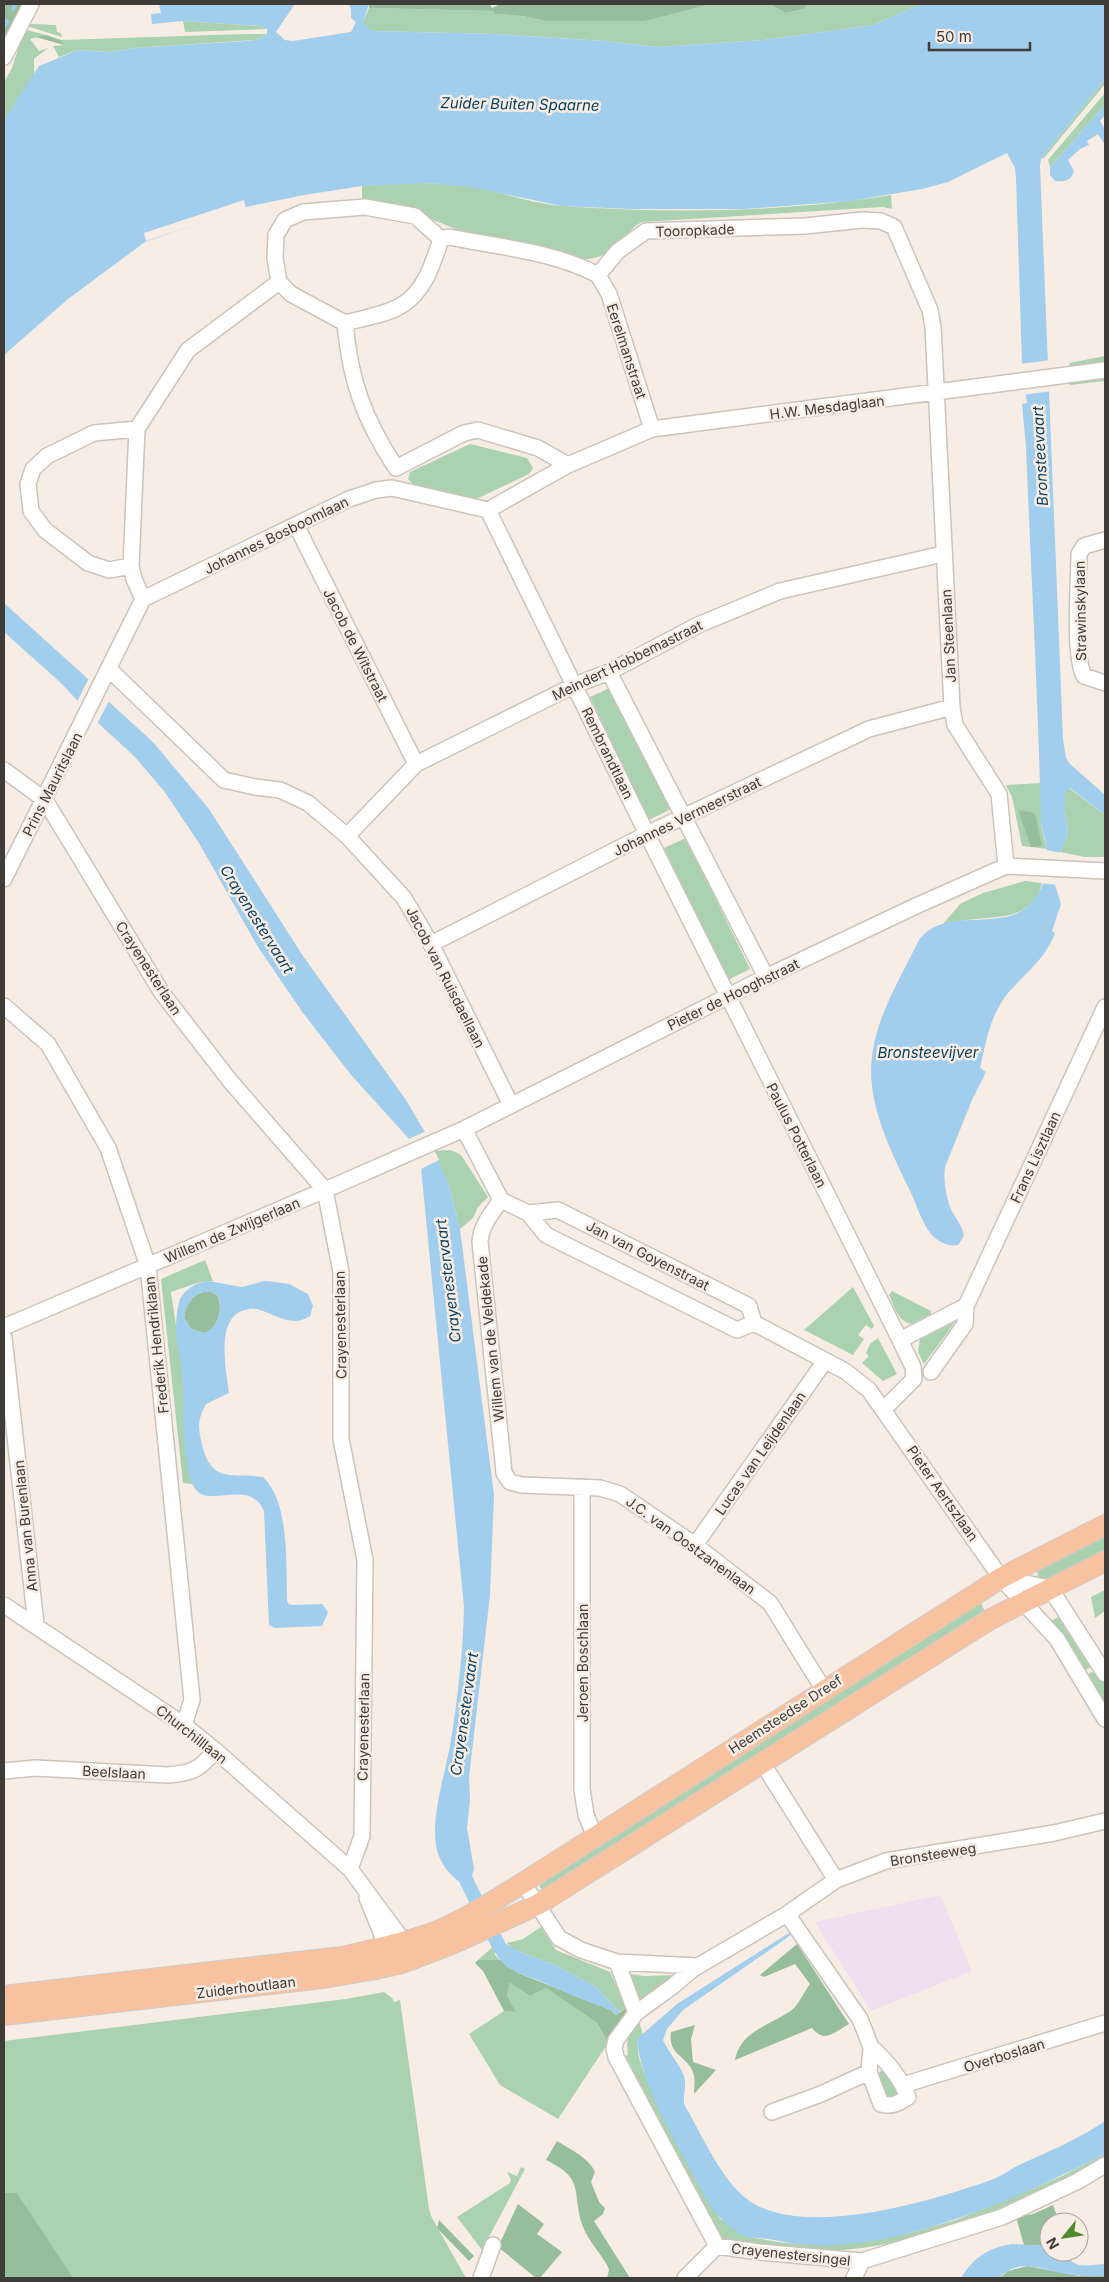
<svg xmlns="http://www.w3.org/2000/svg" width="1109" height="2282" font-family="Inter,sans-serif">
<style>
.education{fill:#f0dff0}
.green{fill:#aad2b0}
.forest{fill:#96be9c}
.water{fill:#a1ceed;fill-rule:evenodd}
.pier{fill:#f7ede4}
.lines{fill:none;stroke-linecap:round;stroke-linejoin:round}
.stream{stroke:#a1ceed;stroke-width:4}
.canal{stroke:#a1ceed;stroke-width:14}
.minor-casing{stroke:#ccc3b9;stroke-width:18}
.major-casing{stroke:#cdcccb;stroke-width:22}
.minor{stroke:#fff;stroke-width:15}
.major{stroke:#f8c2a0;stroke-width:20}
.labels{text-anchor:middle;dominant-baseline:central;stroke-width:5;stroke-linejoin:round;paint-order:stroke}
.street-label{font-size:14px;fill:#3f3b37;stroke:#f7ede4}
.water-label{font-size:15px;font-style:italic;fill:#043e5c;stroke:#f7ede4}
</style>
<rect width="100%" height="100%" fill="#f7ede4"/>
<!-- education -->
<path class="education" d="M 940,1895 L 972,1971 L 871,2011 L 815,1922 Z"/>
<!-- green -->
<path class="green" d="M 711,4 L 769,4 L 786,13 L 804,9 L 807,4 L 921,4 L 873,25 L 764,40 L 657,47 L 605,41 L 498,34 L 372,31 L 363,22 L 369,8 L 493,11 L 495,14 L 523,16 L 545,21 L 646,21 Z
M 183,21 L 261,26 L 267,29 L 185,32 Z
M 30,24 L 56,25 L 57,32 L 61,33 L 62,37 L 27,26 Z
M 27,30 L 46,35 L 30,39 L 39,51 L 48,48 L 34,59 L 34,75 L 4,120 L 4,82 L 12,68 L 24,31 Z
M 244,34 L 267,34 L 256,40 L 135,48 L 111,52 L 78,50 L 59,57 L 53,46 L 64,45 L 61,40 Z
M 1105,79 L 1105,84 L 1044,158 L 1041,159 Z
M 1105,93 L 1105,105 L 1050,167 L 1048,160 Z
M 403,183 C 426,183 449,183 471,187 C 502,192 533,204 564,206 C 671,214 785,212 891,195 L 892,209 L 883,207 L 642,222 C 632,227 628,234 621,242 C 609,255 596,259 578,260 L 461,231 L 408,210 L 362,201 L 362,186 Z
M 1105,356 L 1104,365 L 1070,366 L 1069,363 Z
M 1105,378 L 1105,381 L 1070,385 L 1069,382 Z
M 470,444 L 527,458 L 533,468 L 529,474 L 472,501 L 415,486 L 408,479 L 410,472 Z
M 612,687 L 671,809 L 649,820 L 590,697 Z
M 1041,783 L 1041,825 L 1047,849 L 1022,846 L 1012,797 L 1006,785 Z
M 1069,788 L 1105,815 L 1105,857 L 1085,857 L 1060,852 L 1068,834 L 1065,812 L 1065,792 Z
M 686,838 L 750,969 L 728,980 L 664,848 Z
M 1025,881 L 1042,883 C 1034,918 1003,916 975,919 C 964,920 954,922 943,924 L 960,904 L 983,893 Z
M 451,1150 L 461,1155 L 488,1197 L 478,1207 L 473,1218 L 460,1229 L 449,1185 L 433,1151 Z
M 205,1260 L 213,1281 L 200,1282 L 171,1292 L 182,1366 L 188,1461 L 193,1484 L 183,1483 L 161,1279 Z
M 853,1287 L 874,1326 L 872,1329 L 866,1325 L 858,1335 L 864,1339 L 853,1355 L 804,1330 Z
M 892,1291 L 931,1311 L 931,1314 L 911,1324 C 898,1321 894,1306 889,1295 Z
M 955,1322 L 924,1364 L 918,1352 L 920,1339 Z
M 878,1338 L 897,1374 L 883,1381 L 862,1363 L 869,1356 L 866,1353 L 870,1344 Z
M 1105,1534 L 1105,1550 L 1045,1583 L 1038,1578 L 1037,1570 Z
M 1105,1590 L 1105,1611 L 1095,1618 L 1091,1597 Z
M 979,1600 L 985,1611 L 974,1621 L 549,1891 L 540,1888 L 541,1878 Z
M 1059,1617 L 1074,1636 L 1073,1641 L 1091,1667 L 1086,1670 L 1069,1645 L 1050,1621 Z
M 1094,1671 L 1098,1678 L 1105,1682 L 1105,1708 L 1092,1687 L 1093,1682 L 1088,1674 Z
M 541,1927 L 556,1950 L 610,1972 L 626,2008 L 619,2012 L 596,1987 L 557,1966 L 513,1949 L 507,1943 L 523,1939 Z
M 494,1946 L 495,1955 L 500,1960 L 478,1960 Z
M 629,1974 L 644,1976 L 678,1975 L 643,1999 L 638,1999 Z
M 510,1983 L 530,1996 L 546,1988 L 597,2023 L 608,2043 L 558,2119 L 500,2085 L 469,2034 L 504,2011 L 516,2012 L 507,1995 Z
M 384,1992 L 392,1998 L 394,2002 L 400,2000 L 429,2209 L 432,2218 L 466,2278 L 4,2278 L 4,2041 L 346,1999 Z
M 638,2018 L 643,2035 L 637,2039 L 639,2058 L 645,2075 L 720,2219 L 749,2237 L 784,2243 L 847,2244 L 910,2233 L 956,2220 L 1058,2178 L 1105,2154 L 1105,2158 C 1021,2205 925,2247 827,2251 C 792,2253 757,2246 722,2241 L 623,2057 L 628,2055 C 626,2040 628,2031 638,2018 Z
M 882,2070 L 886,2070 L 899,2093 L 894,2098 L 887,2099 L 878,2074 Z
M 521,2167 L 525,2169 L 482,2250 L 457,2217 L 510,2183 L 511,2180 L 507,2172 L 517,2176 Z"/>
<!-- forest -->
<path class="forest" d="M 4,4 L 24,4 L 4,45 Z
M 369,4 L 490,4 L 492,8 L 500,4 L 711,4 L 646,21 L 545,21 L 523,16 L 495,14 L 493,11 L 369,8 Z
M 769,4 L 807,4 L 804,9 L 786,13 Z
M 46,35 L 61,40 L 64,45 L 36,37 Z
M 1018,810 L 1035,813 L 1042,846 L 1031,847 Z
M 203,1292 L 211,1292 L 217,1295 C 224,1307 218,1330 204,1333 L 191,1329 L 184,1318 C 186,1305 191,1295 203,1292 Z
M 797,1944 L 849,2024 C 834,2032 825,2044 812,2028 L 735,2060 C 740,2031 771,2025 792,2010 C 799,2004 804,1992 810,1984 L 795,1964 L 764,1977 L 760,1975 Z
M 478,1960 L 500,1960 L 518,1973 L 611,2010 L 616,2015 L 626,2008 L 626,2016 L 608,2043 L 597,2023 L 546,1988 L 530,1996 L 510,1983 L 507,1995 L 516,2012 L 504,2011 L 483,1971 L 475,1963 Z
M 695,2025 L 691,2039 L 693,2062 L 716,2070 L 694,2094 C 694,2086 696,2077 692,2070 C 684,2054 668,2055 671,2032 Z
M 557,2141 C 570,2149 589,2158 595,2172 L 591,2182 L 599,2202 L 605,2208 L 603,2214 L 594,2221 L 630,2278 L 607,2278 L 609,2270 L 607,2265 C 600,2253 589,2241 584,2229 C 570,2194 588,2180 546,2160 Z
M 4,2193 L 17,2193 L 73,2278 L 7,2278 L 4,2274 Z
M 518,2204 L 544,2224 L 537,2234 L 562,2252 L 540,2278 L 536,2278 L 498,2247 Z
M 1053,2205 L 1059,2222 L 1049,2222 L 1049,2246 L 1024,2245 L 1016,2217 L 1033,2214 Z
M 439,2220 L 474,2256 L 469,2261 L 437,2228 Z
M 1027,2266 L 1079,2276 L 1105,2276 L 1105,2278 L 1000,2278 L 1008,2271 Z"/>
<!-- water -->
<path class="water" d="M 159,4 L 295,4 L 276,32 L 285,40 L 293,41 L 351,32 L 356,22 L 351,18 L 351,10 L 349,4 L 369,4 L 363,22 L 373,31 L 498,34 L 605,41 L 657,47 L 764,40 L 873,25 L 921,4 L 1105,4 L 1105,79 L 1041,159 L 1040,166 L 1063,739 L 1066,758 L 1070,764 L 1105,795 L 1105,815 L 1070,788 L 1065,792 L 1065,812 L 1068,834 L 1060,852 L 1055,885 L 1061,904 L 1052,931 L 1055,933 C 1044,961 1027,971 1008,993 C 990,1015 986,1042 980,1068 L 986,1072 L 972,1100 L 945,1167 C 943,1179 946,1196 950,1207 C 954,1217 962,1224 964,1236 L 958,1245 C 948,1247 938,1242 931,1234 C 922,1223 917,1206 911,1193 C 891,1151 866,1104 872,1056 C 877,1015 901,977 919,940 C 943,907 994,930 1025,909 C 1030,906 1036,897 1039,892 C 1045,883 1048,862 1047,851 C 1047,841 1042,832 1041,822 C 1038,696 1031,572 1026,447 L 1022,404 L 1027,403 L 1022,363 L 1016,179 L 1015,168 L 1007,153 L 948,182 L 922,189 L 850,201 L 744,209 L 631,209 L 562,206 L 470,187 L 429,183 L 362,186 L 304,195 L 246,207 L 145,242 L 68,299 L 4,355 L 4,120 L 39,66 L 78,50 L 111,52 L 135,48 L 247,41 L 256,40 L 267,34 L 267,29 L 261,26 L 183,21 L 152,24 L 151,14 L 161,13 Z
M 1105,105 L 1105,115 L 1100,121 L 1104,128 L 1105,145 L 1098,134 L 1087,141 L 1089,145 L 1080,149 L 1068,160 L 1074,171 C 1071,181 1065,182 1055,181 L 1050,175 L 1050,167 Z
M 4,603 L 87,678 L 109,702 L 153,742 L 209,809 L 303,956 L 406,1100 L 426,1134 L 449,1185 L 460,1229 L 494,1495 L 490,1595 L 469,1778 L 470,1799 L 467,1828 L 474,1869 L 470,1882 L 464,1884 C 450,1878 438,1860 436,1845 C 431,1814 446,1772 451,1740 C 458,1696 463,1652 464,1607 L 421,1168 L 411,1141 L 352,1076 L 303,1013 L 258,947 L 199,843 L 164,791 L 134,756 L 98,723 L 61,683 L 4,632 Z
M 208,1281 L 242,1287 L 264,1281 L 275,1282 L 289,1284 L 308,1294 L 313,1306 L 310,1316 C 292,1328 277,1315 260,1310 C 254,1308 250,1309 245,1310 C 215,1317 226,1370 229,1393 L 206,1404 C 197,1421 198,1427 202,1445 C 212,1485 232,1472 263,1477 C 290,1502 286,1566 287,1601 L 289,1604 L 292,1605 L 322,1604 L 328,1612 L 322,1626 L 275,1628 L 269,1625 L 264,1511 C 251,1479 211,1506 197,1491 C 181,1475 184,1395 182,1371 C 181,1357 176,1343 176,1329 C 176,1321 177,1307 180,1299 C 185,1289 197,1282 208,1281 ZM 203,1292 L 211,1292 L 217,1295 C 224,1307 218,1330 204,1333 L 191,1329 L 184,1318 C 186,1305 191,1295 203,1292 Z
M 789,1933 L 791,1935 L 683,2010 L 667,2029 L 663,2040 C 668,2052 679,2063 684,2076 C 687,2085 683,2095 684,2104 C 703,2136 723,2187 756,2205 C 815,2236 931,2201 991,2180 C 1002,2176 1011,2169 1021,2164 C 1050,2151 1079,2139 1105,2121 L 1105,2154 C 1018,2198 874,2265 775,2240 C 763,2237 749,2240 738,2233 C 710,2216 698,2182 682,2154 C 663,2119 641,2079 637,2039 L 677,2004 Z
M 504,1943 L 513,1949 L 557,1966 L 596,1987 L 619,2012 L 617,2015 L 611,2010 C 590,2002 569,1995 549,1985 C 529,1975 499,1973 494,1946 Z
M 1012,2244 L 1049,2246 L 1049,2252 L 1060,2252 C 1077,2269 1083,2266 1105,2264 L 1105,2276 C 1093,2277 1079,2276 1066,2274 C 1044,2270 1017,2257 1000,2278 L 961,2278 C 974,2257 988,2248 1012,2244 Z"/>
<!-- pier -->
<path class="pier" d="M 244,200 L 246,208 L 146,241 L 144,233 Z
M 1050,360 L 1052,391 L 1023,395 L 1020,364 Z
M 89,678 L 109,701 L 97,724 L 77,702 Z
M 1045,850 L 1063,853 L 1058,885 L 1040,883 Z
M 426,1131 L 439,1160 L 419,1170 L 407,1140 Z"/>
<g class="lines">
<!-- stream -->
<path class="stream" d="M 13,9 L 15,4
M 4,27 L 7,21"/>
<!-- canal -->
<path class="canal" d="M 461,1865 L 467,1882 L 500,1948 L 512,1956"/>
<!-- minor casing -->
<g class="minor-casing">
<path id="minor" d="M 4,57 L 31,4
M 365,207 L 415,216 L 441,239 C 433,263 425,291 402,305 C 386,315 363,318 345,323 L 291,294 L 279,282 L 275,258 L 276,235 L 285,220 L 303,212 Z
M 441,239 L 449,237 C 498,247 553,251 598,275 L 618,251 L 646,231 L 805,226 L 862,220 L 881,221 L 894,227 L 930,310 L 933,327 L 952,707 L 955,725 L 999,794 L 1006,866
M 598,275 L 609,294 L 652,429
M 345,323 C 350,381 364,419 396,468
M 396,468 L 464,433 L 478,430 L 538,448 L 568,465
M 488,510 L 647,834 L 900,1340 L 966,1306 L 965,1324 L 931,1372
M 296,525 L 416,764
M 1105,540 L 1084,546 L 1079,554 C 1079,582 1073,655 1084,676 L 1105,683
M 131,566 L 109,570 L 88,563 L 45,530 L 31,511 L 28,484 L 33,469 L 47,456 L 94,433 L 137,429
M 143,599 L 349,499 L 376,490 L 392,488 L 488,510 L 568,465 L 652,429 L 1105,370
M 143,599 L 134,579 L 131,566 L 137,429 L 188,350 L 279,282
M 109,669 L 224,780 L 255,787 L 280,790 L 308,803 L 347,836 L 404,898 L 431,944 L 511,1105
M 609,672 L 766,977
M 4,770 L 45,800 L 162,993 L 231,1082 L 325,1190 L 341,1272 L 341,1439 L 365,1560 L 362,1836 L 350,1869
M 347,836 L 416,764 L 575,685 L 609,672 L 698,625 L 780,591 L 943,554
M 4,879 L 143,599
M 431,944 L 647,834 L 869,729 L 952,707
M 4,1006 L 48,1044 L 108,1148 L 148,1266 L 192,1700 L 184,1725
M 464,1129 L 501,1200
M 501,1200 C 492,1213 481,1225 480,1242 L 503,1462 L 504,1473 L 510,1482 L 522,1485 L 600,1488 L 620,1494 L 695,1545 L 770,1603 L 824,1690
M 501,1200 L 528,1213 L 546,1235 L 737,1330 L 754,1323
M 528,1213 L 558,1210 L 749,1306 L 754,1323 L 845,1371 L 869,1390 L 1001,1578 L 1057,1639 L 1105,1719
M 966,1306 L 1105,1007
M 4,1327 L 325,1190 L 464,1129 L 766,977 L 918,905 L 1006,866 L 1105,871
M 4,1338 L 36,1624
M 884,1409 L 914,1379 L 913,1367 L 900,1340
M 582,1487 L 582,1789 L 586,1815 L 595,1837
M 695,1545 L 825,1361
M 1001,1578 L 1050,1588 L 1105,1674
M 4,1605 L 184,1725 L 215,1750 L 350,1869 L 404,1942 L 403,1951
M 763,1764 L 836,1880
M 4,1771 L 35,1768 L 168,1775 C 192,1773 200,1770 215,1750
M 523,1883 L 559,1938 L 581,1950 L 617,1962 L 697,1966
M 367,1898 L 387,1947 L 393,1954
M 787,1914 L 860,2019 L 871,2047 L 869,2072 L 881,2104 C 892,2107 899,2103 908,2097 C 900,2077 887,2061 871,2047
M 617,1962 L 636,2013
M 903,2085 L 1105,2023
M 772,2112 L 821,2094 L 869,2072
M 717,2246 L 616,2057 L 614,2048 L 616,2040 L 636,2013 L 673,1986 L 693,1969 L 787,1914 L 836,1880 L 886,1861 L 1054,1833 L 1105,1821
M 717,2246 L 759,2252 L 862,2261 L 1002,2217 L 1078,2181 L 1105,2165
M 481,2278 L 493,2245
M 685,2278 L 717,2246
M 854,2278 L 862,2261"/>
</g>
<!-- major casing -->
<g class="major-casing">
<path id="major" d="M 4,1996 L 342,1957 C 373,1950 405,1943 435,1932 C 467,1919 495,1900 523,1883 L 1001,1578 L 1105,1525
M 4,2015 L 323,1978 L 376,1969 L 402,1963 L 452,1944 L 537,1905 L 989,1620 L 1105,1561"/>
</g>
<!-- minor -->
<use href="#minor" class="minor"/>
<!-- major -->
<use href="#major" class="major"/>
</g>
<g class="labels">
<!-- street labels -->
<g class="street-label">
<text transform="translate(695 230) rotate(-2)">Tooropkade</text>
<text transform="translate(627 351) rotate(72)">Eerelmanstraat</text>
<text transform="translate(827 407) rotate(-7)">H.W. Mesdaglaan</text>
<text transform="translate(276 535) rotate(-26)">Johannes Bosboomlaan</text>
<text transform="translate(1080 611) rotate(-91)">Strawinskylaan</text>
<text transform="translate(948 636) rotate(-93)">Jan Steenlaan</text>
<text transform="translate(356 645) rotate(63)">Jacob de Witstraat</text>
<text transform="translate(627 660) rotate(-26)">Meindert Hobbemastraat</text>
<text transform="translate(608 753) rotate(64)">Rembrandtlaan</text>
<text transform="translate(52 784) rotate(-63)">Prins Mauritslaan</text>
<text transform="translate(687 816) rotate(-26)">Johannes Vermeerstraat</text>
<text transform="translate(149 968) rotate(57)">Crayenesterlaan</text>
<text transform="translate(446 977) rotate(63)">Jacob van Ruisdaellaan</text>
<text transform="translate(733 994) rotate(-26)">Pieter de Hooghstraat</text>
<text transform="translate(797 1135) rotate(63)">Paulus Potterlaan</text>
<text transform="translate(1035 1157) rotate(-65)">Frans Lisztlaan</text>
<text transform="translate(232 1230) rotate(-23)">Willem de Zwijgerlaan</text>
<text transform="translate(648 1255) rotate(27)">Jan van Goyenstraat</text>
<text transform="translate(340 1325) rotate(-91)">Crayenesterlaan</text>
<text transform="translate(490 1339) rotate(-96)">Willem van de Veldekade</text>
<text transform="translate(156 1345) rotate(-96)">Frederik Hendriklaan</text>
<text transform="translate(760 1453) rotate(-55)">Lucas van Leijdenlaan</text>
<text transform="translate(943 1493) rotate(55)">Pieter Aertszlaan</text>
<text transform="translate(25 1526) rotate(-96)">Anna van Burenlaan</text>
<text transform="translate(691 1545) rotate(36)">J.C. van Oostzanenlaan</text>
<text transform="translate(582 1663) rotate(-90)">Jeroen Boschlaan</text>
<text transform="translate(785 1714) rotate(-33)">Heemsteedse Dreef</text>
<text transform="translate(363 1727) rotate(-89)">Crayenesterlaan</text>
<text transform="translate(192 1734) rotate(38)">Churchilllaan</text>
<text transform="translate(114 1772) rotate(3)">Beelslaan</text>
<text transform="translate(933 1854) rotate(-9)">Bronsteeweg</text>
<text transform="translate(246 1987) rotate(-7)">Zuiderhoutlaan</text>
<text transform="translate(1004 2055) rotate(-17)">Overboslaan</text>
<text transform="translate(791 2254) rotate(6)">Crayenestersingel</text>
</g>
<!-- water labels -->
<g class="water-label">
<text transform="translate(520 104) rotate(1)">Zuider Buiten Spaarne</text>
<text transform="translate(1040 456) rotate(-93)">Bronsteevaart</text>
<text transform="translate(257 919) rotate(58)">Crayenestervaart</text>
<text x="928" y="1052">Bronsteevijver</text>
<text transform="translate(448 1281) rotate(-97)">Crayenestervaart</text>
<text transform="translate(464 1714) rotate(-82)">Crayenestervaart</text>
</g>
</g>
<!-- border -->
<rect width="1109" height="2282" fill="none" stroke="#3f3b37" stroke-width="10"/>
<!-- north arrow -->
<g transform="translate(1064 2237) rotate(240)"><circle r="24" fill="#f7ede4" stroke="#ada69f"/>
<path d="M0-4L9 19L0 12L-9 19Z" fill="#4d8c2d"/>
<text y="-8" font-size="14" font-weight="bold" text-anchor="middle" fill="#3f3b37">N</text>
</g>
<!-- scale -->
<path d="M929 42v8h101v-8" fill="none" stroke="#3f3b37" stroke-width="2.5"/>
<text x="936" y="42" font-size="15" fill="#3f3b37" stroke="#f7ede4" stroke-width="4" paint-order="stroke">50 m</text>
</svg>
